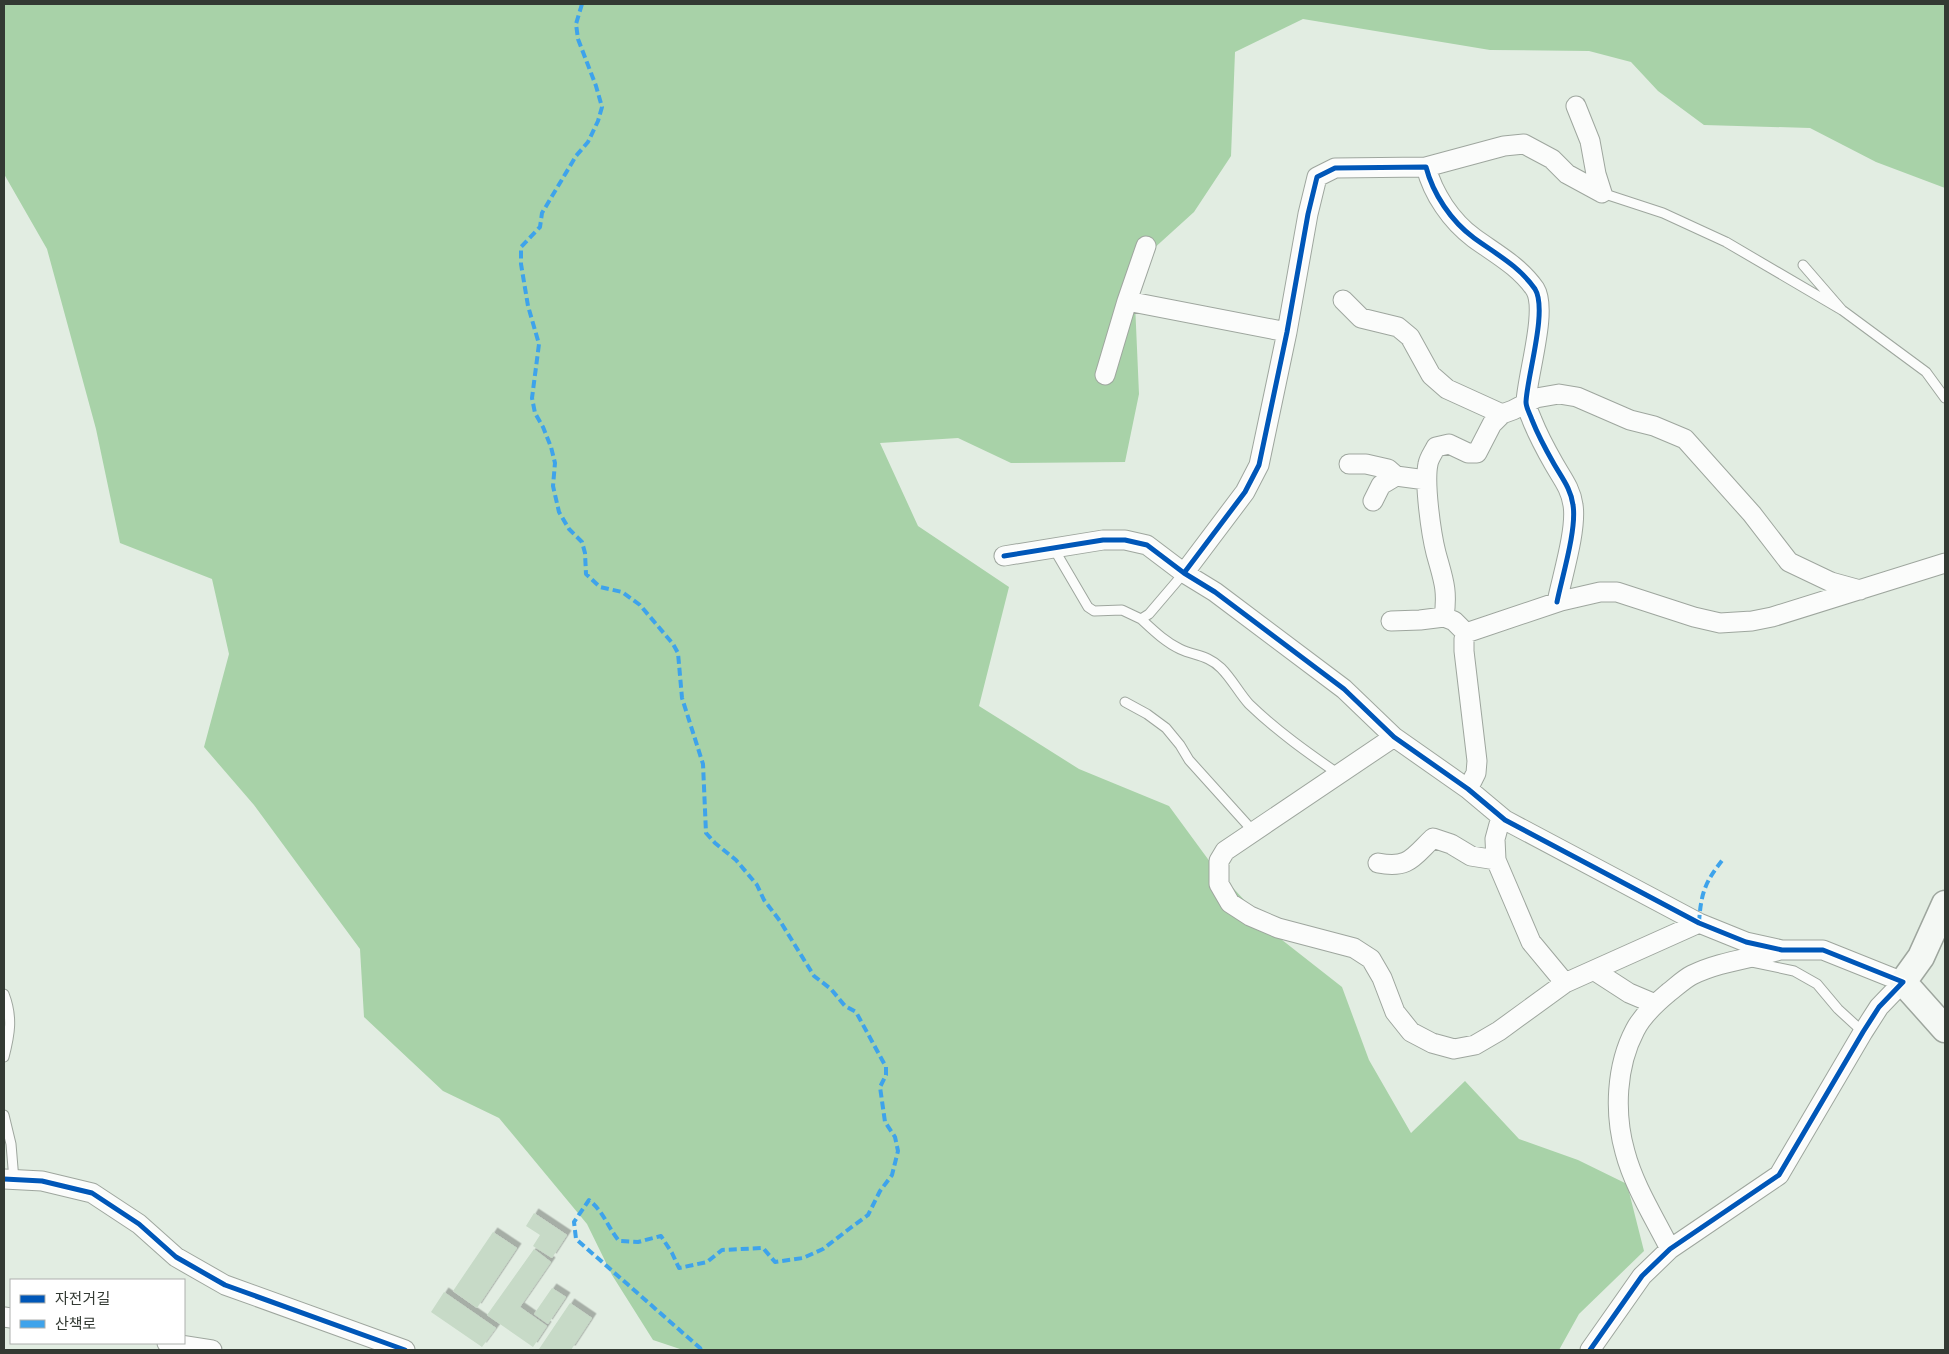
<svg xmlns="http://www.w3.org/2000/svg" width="1949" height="1354" font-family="Signika,'Noto Sans KR',sans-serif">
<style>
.forest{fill:#a8d2a8}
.building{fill:#c7dac7;filter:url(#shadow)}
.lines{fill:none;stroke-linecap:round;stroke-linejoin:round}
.lane-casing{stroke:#9ea69e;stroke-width:11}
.street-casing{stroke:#9ea69e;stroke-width:21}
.secondary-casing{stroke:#9ea69e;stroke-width:29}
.lane{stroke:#fbfcfb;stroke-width:9}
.street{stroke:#fbfcfb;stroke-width:19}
.secondary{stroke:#f4f8f4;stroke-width:26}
.quiet{stroke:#3ea3eb;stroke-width:4;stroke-dasharray:8 4;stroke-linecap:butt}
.cycleway-casing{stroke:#fff;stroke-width:8}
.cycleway{stroke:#0057b8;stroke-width:5}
</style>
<defs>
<filter id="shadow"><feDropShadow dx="4.5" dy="-4.5" stdDeviation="0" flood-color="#0004"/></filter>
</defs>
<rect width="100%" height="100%" fill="#e2ede2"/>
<!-- forest -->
<path class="forest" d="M 4,4 L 1945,4 L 1945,188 L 1876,162 L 1810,128 L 1704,125 L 1658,91 L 1631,62 L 1589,51 L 1490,50 L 1303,19 L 1235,52 L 1231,156 L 1194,212 L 1151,251 L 1135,303 L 1139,394 L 1125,462 L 1011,463 L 958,438 L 880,443 L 918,526 L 1009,587 L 979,706 L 1079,769 L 1169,806 L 1213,866 L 1277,936 L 1342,987 L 1369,1060 L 1411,1133 L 1465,1081 L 1519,1139 L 1578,1160 L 1627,1184 L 1644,1251 L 1579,1314 L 1559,1350 L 683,1350 L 653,1340 L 612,1275 L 587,1224 L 499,1118 L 443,1091 L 364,1017 L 360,949 L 254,805 L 204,747 L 229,654 L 212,579 L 120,543 L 96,429 L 47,249 L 4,174 Z"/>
<!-- building -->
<path class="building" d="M 534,1213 L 567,1235 L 552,1258 L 533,1246 L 540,1235 L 526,1226 Z
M 493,1232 L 517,1248 L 477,1308 L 453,1291 Z
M 534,1249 L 551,1262 L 520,1307 L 547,1326 L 533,1347 L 487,1315 Z
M 552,1288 L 566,1297 L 548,1324 L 534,1314 Z
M 444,1292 L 496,1328 L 482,1347 L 431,1312 Z
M 570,1303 L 592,1318 L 571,1350 L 540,1350 L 539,1349 Z"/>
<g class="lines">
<!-- lane casing -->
<g class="lane-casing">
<path id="lane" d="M 1602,193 L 1663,213 L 1726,242 L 1842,310
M 1803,265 L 1842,310 L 1926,372 L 1945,398
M 1054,549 L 1088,607 L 1094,611 L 1122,610 L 1141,619 L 1149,614 L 1184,573
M 1141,619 C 1153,630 1165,642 1180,649 C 1195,656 1208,655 1221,668 C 1232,679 1239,693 1249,704 C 1277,731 1308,753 1340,775
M 1125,702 L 1147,714 L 1166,728 L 1180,745 L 1189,760 L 1253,831
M 1752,962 L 1794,971 L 1817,984 L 1838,1009 L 1863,1032
M 4,994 C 13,1017 10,1034 4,1057
M 4,1115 L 11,1144 L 14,1180"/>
</g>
<!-- street casing -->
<g class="street-casing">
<path id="street" d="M 1576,106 L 1590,141 L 1596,174 L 1602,193
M 1426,167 L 1504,146 L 1524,144 L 1552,159 L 1567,174 L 1602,193
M 1343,300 L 1361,318 L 1398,327 L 1410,337 L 1431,375 L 1447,389 L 1502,414
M 1127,301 L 1287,332
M 1105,375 L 1127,301 L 1146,246
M 1349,464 L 1366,464 L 1388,469 L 1396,476 L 1426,480
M 1373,501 L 1381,485 L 1396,476
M 1004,556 L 1103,540 L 1125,540 L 1147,545 L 1184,573 L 1215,592 L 1344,689 L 1394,737 L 1468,789 L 1505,820 L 1699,923 L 1746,942 L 1782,950 L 1823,950 L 1903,982 L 1879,1007 L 1863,1032 L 1779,1175 L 1670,1249 L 1642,1276 L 1590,1350
M 1184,573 L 1245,492 L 1259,465 L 1287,332 L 1308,214 L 1317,177 L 1335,168 L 1426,167 C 1433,194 1451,221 1474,238 C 1496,254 1519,266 1535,289 C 1548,310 1527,376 1526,402 C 1526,408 1530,414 1532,420 C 1538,435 1546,450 1554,464 C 1562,478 1571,489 1573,505 C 1577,529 1562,577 1557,602
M 1444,617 C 1448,589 1443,579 1436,553 C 1431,533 1424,483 1428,464 C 1429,458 1433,453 1436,447 L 1449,444 L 1468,453 L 1477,453 L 1492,424 L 1502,414 L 1513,410 L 1536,398 L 1559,394 L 1577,397 L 1630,420 L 1654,426 L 1685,439 L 1752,514 L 1789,562 L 1831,582 L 1860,590
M 1391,621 L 1420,620 L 1444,617 L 1454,621 L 1466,633
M 1394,737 L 1225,851 L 1219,861 L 1219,884 L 1230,903 L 1250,916 L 1278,928 L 1354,948 L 1371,959 L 1382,978 L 1395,1012 L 1411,1032 L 1432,1043 L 1454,1049 L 1475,1045 L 1499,1031 L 1565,983 L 1699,923
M 1468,789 L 1476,773 L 1477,761 L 1464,651 L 1464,639 L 1466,633 L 1561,601 L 1600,592 L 1617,592 L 1694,617 L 1720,623 L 1752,621 L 1772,617 L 1945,563
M 1501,817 L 1495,839 L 1496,860 L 1531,942 L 1565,983
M 1378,863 C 1409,869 1413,857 1433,838 L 1451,844 L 1471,856 L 1496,860
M 1595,971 L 1629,993 L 1655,1004
M 4,1179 L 42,1181 L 92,1193 L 139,1224 L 176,1257 L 225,1285 L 405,1350
M 1670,1249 C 1654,1217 1634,1186 1625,1152 C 1614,1113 1616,1066 1635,1030 C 1642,1016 1656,1003 1668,993 C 1676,987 1684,979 1692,975 C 1721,961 1750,959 1780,950
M 4,1317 L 11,1318
M 167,1343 L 212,1350"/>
</g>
<!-- secondary casing -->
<g class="secondary-casing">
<path id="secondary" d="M 1945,904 L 1921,957 L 1903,982 L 1945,1029"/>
</g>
<!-- lane -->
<use href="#lane" class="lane"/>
<!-- street -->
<use href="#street" class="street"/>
<!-- secondary -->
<use href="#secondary" class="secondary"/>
<!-- quiet -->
<path class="quiet" d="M 582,4 L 576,24 L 578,39 L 596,86 L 602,107 L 598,121 L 588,142 L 576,156 L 542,213 L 540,227 L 521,247 L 521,264 L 528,306 L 539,344 L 532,398 L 535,413 L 543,427 L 551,447 L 555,463 L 553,486 L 559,512 L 569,529 L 582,542 L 585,553 L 586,574 L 600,587 L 622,592 L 640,605 L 673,644 L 678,653 L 682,698 L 703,764 L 706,833 L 715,843 L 736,860 L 757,885 L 764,900 L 780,921 L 814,976 L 831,989 L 845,1006 L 856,1012 L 886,1067 L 886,1075 L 880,1087 L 885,1122 L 895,1137 L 898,1151 L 892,1175 L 880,1191 L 868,1215 L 849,1229 L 823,1249 L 803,1258 L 775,1262 L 763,1248 L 722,1250 L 707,1262 L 679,1268 L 672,1253 L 661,1236 L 638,1242 L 619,1241 C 607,1226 604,1212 589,1200 L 574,1222 L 576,1239 L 700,1348 L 701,1350
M 1699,923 C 1701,892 1705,882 1724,858"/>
<!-- cycleway casing -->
<g class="cycleway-casing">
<path id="cycleway" d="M 1004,556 L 1103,540 L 1125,540 L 1147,545 L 1184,573 L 1215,592 L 1344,689 L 1394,737 L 1468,789 L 1505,820 L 1699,923 L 1746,942 L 1782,950 L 1823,950 L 1903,982 L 1879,1007 L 1863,1032 L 1779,1175 L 1670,1249 L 1642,1276 L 1590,1350
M 1184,573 L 1245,492 L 1259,465 L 1287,332 L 1308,214 L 1317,177 L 1335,168 L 1426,167 C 1433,194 1451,221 1474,238 C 1496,254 1519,266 1535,289 C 1548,310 1527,376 1526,402 C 1526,408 1530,414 1532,420 C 1538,435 1546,450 1554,464 C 1562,478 1571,489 1573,505 C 1577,529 1562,577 1557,602
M 4,1179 L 42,1181 L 92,1193 L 139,1224 L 176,1257 L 225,1285 L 405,1350"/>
</g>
<!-- cycleway -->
<use href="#cycleway" class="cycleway"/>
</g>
<!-- border -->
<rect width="1949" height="1354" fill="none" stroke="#333a33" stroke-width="10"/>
<!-- legend -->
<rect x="10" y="1279" width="175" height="65" fill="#ffffff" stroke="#adb0ad"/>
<rect x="20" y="1295" width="25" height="8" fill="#0057b8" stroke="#adb0ad"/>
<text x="55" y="1304" font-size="15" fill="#333a33">자전거길</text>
<rect x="20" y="1320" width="25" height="8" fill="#3ea3eb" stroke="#adb0ad"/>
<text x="55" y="1329" font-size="15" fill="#333a33">산책로</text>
</svg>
